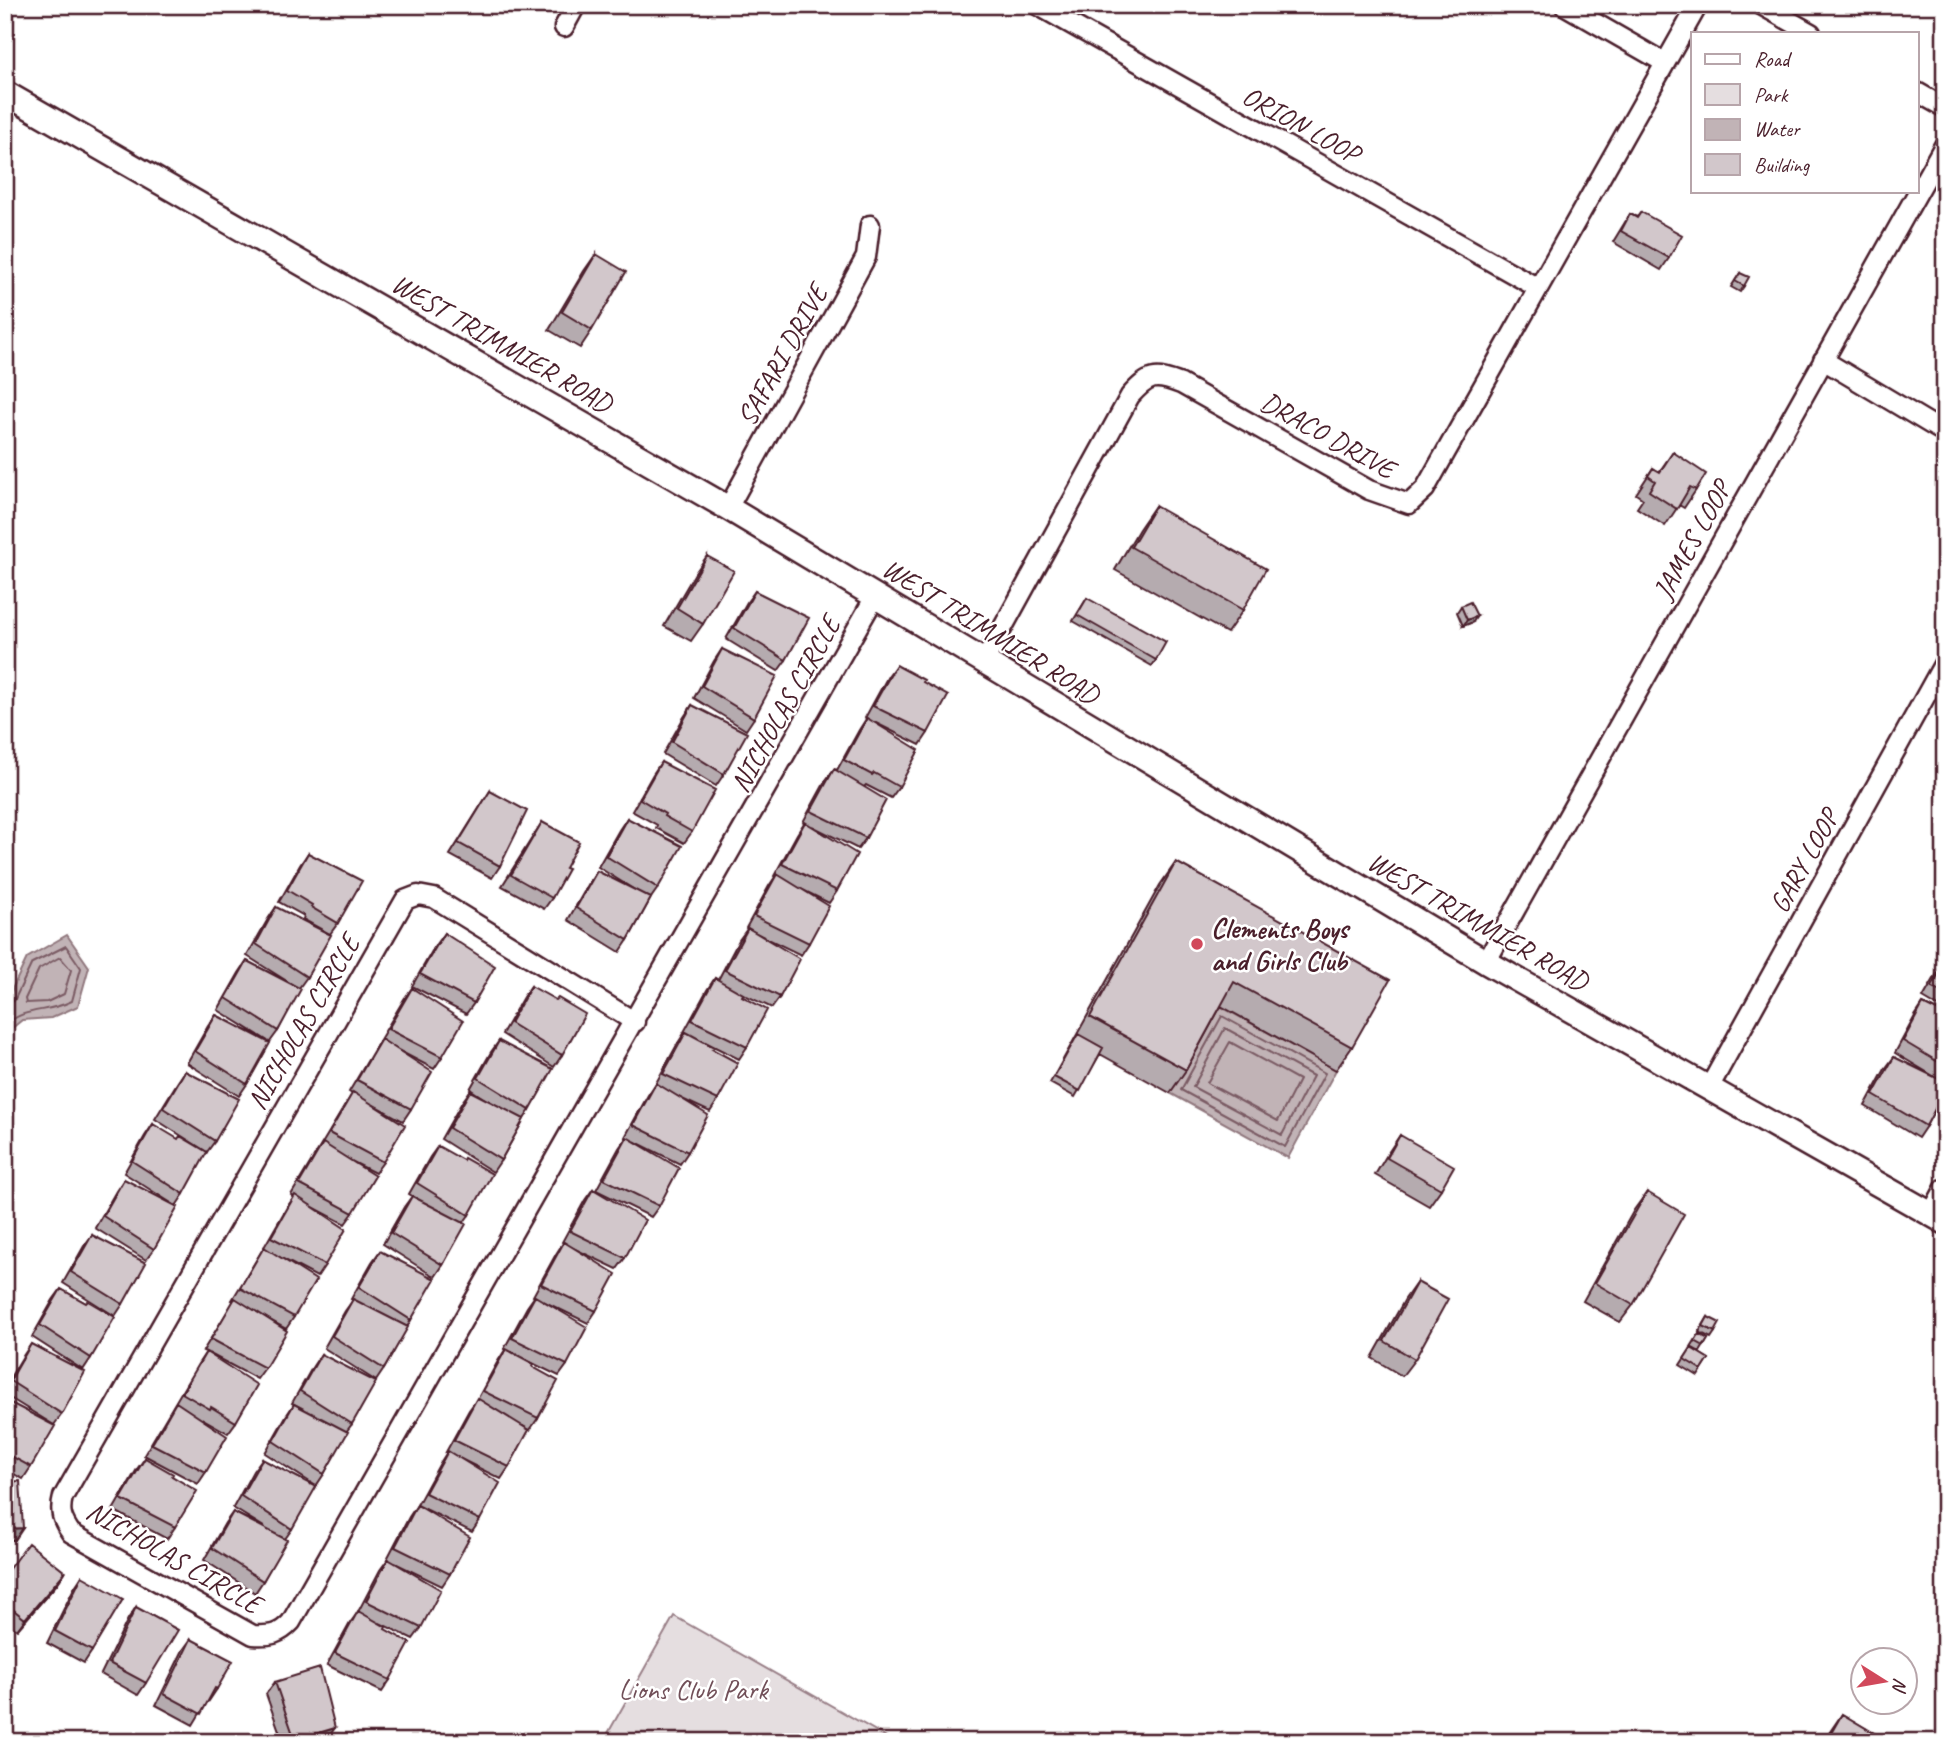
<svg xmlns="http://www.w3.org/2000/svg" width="1950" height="1747" font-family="Caveat,sans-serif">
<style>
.green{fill:#e5dee0;stroke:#987e86;stroke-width:2}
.water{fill:#c1b3b6;stroke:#91787e;stroke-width:2}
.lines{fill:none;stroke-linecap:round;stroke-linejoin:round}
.shore{stroke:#7a5a63;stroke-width:2}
.minor-casing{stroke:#4a1f2b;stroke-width:23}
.secondary-casing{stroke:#4a1f2b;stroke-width:28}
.minor{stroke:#fff;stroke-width:18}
.secondary{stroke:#fff;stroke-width:23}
.wall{fill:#b5abaf;stroke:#4a1f2b;stroke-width:2}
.shaded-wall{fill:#938b8e;stroke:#4a1f2b;stroke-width:2}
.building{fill:#d2c7cb;stroke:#4a1f2b;stroke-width:2}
.poi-dot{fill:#d1495b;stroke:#fff;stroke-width:2.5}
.labels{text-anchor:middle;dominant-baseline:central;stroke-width:5;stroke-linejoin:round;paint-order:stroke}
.street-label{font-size:28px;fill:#4a1f2b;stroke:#fff}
.poi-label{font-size:28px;font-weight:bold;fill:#4a1f2b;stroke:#fff;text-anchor:start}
.park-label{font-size:28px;fill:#714f58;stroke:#fff}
</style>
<rect width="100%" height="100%" fill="#fff"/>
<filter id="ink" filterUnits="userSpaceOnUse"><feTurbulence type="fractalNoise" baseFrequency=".0143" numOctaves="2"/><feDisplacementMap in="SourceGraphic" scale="14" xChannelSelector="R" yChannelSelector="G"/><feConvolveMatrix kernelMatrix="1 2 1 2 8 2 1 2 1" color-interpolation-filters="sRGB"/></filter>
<g filter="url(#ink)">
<!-- green -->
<path class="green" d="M 674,1616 L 895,1742 L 603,1742 Z"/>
<!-- water -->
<path class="water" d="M 67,935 L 89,967 L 78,1006 L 51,1018 L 22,1020 L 5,1034 L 5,1004 L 27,958 Z
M 1218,1005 L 1336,1070 L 1288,1158 L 1170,1093 Z"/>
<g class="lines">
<!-- shore -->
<path class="shore" d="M 60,957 L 71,970 L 64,994 L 47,1002 L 26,1003 L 25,999 L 39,969 Z
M 5,1004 L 14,1001 L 32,963 L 66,946 L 81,968 L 72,1001 C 45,1014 27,1006 5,1025
M 1222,1016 L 1325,1073 L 1285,1147 L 1181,1090 Z
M 1225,1028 L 1313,1076 L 1282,1135 L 1193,1087 Z
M 1230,1042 L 1299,1080 L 1278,1121 L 1207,1083 Z"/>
<!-- minor casing -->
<g class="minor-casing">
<path id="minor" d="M 1037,5 L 1538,288
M 1564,5 L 1665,63
M 1761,5 L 1811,33
M 564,27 L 576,5
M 1917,92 L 1945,108
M 1823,360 L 1945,433
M 728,508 L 866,257 L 870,225
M 985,660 L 1130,396 C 1149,375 1155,374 1181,384 L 1369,490 L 1409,504 L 1425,489 L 1698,5
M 1486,962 L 1945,144
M 635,1022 L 434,898 L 418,895 L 405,900 L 63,1497 C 59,1512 62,1520 71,1533 L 253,1635 C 270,1636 279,1635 291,1622 L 876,595
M 1710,1086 L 1945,661
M 1931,1214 L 1945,1188"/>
</g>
<!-- secondary casing -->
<g class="secondary-casing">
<path id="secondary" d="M 5,93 L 728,508 L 1486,962 L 1945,1222"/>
</g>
<!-- minor -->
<use href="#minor" class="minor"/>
<!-- secondary -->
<use href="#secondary" class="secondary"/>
</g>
<!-- wall -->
<path class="wall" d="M 1641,212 L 1669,258 L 1661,270 L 1613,242 L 1630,214 L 1637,217 Z
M 596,254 L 592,330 L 580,348 L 549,330 L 584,271 Z
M 1740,273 L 1744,286 L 1740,292 L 1731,287 Z
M 1673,452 L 1696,490 L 1684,508 L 1679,505 L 1665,526 L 1637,508 L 1643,499 L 1636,494 L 1653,468 L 1659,472 Z
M 1155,506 L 1243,610 L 1227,633 L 1115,570 L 1139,529 Z
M 707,556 L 703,624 L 691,641 L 664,626 L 695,573 Z
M 755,591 L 786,660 L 778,671 L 726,639 L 747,602 Z
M 1087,598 L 1156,660 L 1152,666 L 1073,621 Z
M 1461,606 L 1473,622 L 1463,626 L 1457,612 Z
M 722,649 L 754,718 L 746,730 L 694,698 L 714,661 Z
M 896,665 L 923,682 L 928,733 L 920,745 L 876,723 L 899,787 L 891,798 L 866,785 L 864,787 L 866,838 L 858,849 L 814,827 L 837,891 L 829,903 L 801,889 L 809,943 L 801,955 L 754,932 L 780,997 L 772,1008 L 743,994 L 742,996 L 747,1047 L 739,1059 L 703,1041 L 712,1049 L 718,1100 L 710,1112 L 678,1097 L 688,1152 L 680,1164 L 636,1142 L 659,1206 L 651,1217 L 596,1190 L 619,1148 L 626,1138 L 625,1137 L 648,1095 L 656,1083 L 678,1043 L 685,1032 L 684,1032 L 707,990 L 715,978 L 718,980 L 739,940 L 747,929 L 746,928 L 769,886 L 775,877 L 774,876 L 797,834 L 804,823 L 803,822 L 826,780 L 834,769 L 837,770 L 859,730 L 866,719 L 865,718 L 888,676 Z
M 692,705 L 724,774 L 716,786 L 663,754 L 684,717 Z
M 661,762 L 692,832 L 684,843 L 656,828 L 657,825 L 632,811 L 653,774 Z
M 490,791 L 500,866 L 492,878 L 450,855 Z
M 627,818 L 658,888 L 651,898 L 628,940 L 620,952 L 568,920 L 589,883 L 597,871 L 638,892 L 598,867 L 619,830 Z
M 542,822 L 565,868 L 552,898 L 544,909 L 502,886 Z
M 308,853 L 338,923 L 330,934 L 303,919 L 304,916 L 279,902 L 300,865 Z
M 1176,862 L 1352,1047 L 1336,1070 L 1221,1006 L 1186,1070 L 1170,1093 L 1100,1054 L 1075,1097 L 1050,1083 L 1160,885 Z
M 276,907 L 307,977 L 299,988 L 278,1031 L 270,1042 L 247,1084 L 239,1096 L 187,1063 L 208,1026 L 216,1015 L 268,1041 L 218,1010 L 239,973 L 247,961 L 298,988 L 247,956 L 268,919 Z
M 444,933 L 474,1003 L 466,1014 L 412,986 L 436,944 Z
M 1945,960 L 1945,1011 L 1923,998 Z
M 531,986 L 562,1055 L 554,1067 L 502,1034 L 523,997 Z
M 412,988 L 442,1057 L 434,1069 L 394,1048 L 411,1109 L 403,1121 L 374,1105 L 383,1162 L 375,1173 L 351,1161 L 353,1213 L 345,1224 L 311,1206 L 325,1265 L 317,1277 L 281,1258 L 294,1317 L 286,1329 L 266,1318 L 265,1368 L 257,1379 L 210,1354 L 236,1422 L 228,1433 L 203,1419 L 203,1420 L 206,1472 L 198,1484 L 144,1455 L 198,1364 L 206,1352 L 203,1351 L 234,1301 L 232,1300 L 263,1249 L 287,1207 L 294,1197 L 291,1195 L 352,1094 L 349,1092 L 404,999 Z
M 1923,1004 L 1945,1015 L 1945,1090 L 1926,1126 L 1918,1138 L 1865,1106 L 1885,1069 L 1894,1057 L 1940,1080 L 1895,1053 L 1915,1016 Z
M 499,1041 L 530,1110 L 524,1119 L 501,1160 L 493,1172 L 441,1139 L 462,1102 L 470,1091 L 485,1099 L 470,1089 L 491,1052 Z
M 185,1071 L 215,1141 L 207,1152 L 155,1119 L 177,1083 Z
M 153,1124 L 184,1194 L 176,1206 L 124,1173 L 145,1136 Z
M 1400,1135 L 1441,1189 L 1429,1206 L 1375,1175 L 1388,1153 Z
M 438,1146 L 469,1215 L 464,1222 L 443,1265 L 435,1277 L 383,1244 L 404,1207 L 412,1196 L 409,1194 L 430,1157 Z
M 124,1179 L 154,1249 L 146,1260 L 95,1228 L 116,1191 Z
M 593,1189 L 625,1258 L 617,1269 L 573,1248 L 596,1311 L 588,1323 L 545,1302 L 567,1365 L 559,1376 L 524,1359 L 533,1367 L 538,1418 L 530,1430 L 523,1426 L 509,1467 L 501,1479 L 457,1457 L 480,1520 L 472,1532 L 417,1505 L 440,1463 L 447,1452 L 446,1452 L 469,1410 L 478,1398 L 498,1361 L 505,1350 L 504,1349 L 527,1307 L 534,1297 L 533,1296 L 556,1254 L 563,1243 L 562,1242 L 585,1200 Z
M 1647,1192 L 1633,1305 L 1620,1322 L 1583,1301 L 1634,1210 Z
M 92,1235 L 123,1304 L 115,1316 L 63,1283 L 84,1246 Z
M 380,1251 L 411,1320 L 384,1369 L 376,1381 L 324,1348 L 345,1311 L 353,1300 L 351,1299 L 372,1262 Z
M 1417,1282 L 1415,1359 L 1402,1376 L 1372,1358 L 1405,1299 Z
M 61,1289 L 86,1303 L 91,1358 L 83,1370 L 32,1337 L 53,1300 Z
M 1708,1317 L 1715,1332 L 1711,1338 L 1699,1332 Z
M 1699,1334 L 1708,1339 L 1700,1352 L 1691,1347 Z
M 31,1344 L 62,1414 L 54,1425 L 5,1395 L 5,1386 L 23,1356 Z
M 1691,1348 L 1709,1359 L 1698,1376 L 1680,1365 Z
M 321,1354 L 352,1424 L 346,1432 L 324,1474 L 316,1486 L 265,1453 L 286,1416 L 294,1404 L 303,1409 L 292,1403 L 313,1366 Z
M 5,1400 L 31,1467 L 23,1479 L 5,1469 Z
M 145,1458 L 172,1476 L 175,1527 L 167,1539 L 113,1510 L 137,1469 Z
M 262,1459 L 292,1529 L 285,1539 L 263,1581 L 255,1593 L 204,1560 L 225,1523 L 233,1512 L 264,1527 L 233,1508 L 253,1471 Z
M 417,1505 L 450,1574 L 442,1586 L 397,1564 L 421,1628 L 413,1639 L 382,1624 L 385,1629 L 390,1680 L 382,1692 L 327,1665 L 350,1623 L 358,1612 L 380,1570 L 388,1559 L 387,1559 L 409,1517 Z
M 65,1572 L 57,1584 L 17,1630 L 5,1621 L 5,1574 Z
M 82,1576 L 92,1651 L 84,1663 L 47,1643 L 74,1588 Z
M 136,1607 L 146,1683 L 138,1695 L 101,1674 L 128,1619 Z
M 191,1639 L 217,1689 L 209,1701 L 208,1700 L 193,1725 L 156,1705 L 183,1650 Z
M 275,1682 L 327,1739 L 319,1742 L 283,1742 L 266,1694 Z
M 1842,1714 L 1889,1742 L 1823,1742 Z"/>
<!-- shaded-wall -->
<path class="shaded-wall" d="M 1477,616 L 1473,622 L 1463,626 L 1467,620 Z
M 23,1528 L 15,1540 L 5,1540 L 5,1529 Z
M 65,1572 L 57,1584 L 17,1630 L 25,1619 Z
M 335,1728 L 327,1739 L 319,1742 L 294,1742 L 295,1740 Z"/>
<!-- building -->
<path class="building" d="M 1641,212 L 1682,235 L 1669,258 L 1621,231 L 1630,214 L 1637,218 Z
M 596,254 L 626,272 L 592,330 L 562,312 Z
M 1740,273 L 1749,277 L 1744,286 L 1735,281 Z
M 1673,452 L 1706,474 L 1696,490 L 1690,487 L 1677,509 L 1649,491 L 1655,481 L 1648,476 L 1653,468 L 1660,472 Z
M 1155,506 L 1266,569 L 1243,610 L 1131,547 Z
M 707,556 L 734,571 L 703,624 L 677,608 Z
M 755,591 L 809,618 L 786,660 L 734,628 Z
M 1087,598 L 1166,642 L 1156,660 L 1077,615 Z
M 1470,602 L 1477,616 L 1467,620 L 1461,606 Z
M 722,649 L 777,676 L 754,718 L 702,686 Z
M 896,665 L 924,680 L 923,682 L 948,696 L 928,733 L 873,706 Z
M 692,705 L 747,733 L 724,774 L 672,742 Z
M 867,718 L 919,750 L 899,787 L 874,773 L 872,775 L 844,760 Z
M 661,762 L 715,790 L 692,832 L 664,816 L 665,814 L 640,799 Z
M 834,769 L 886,800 L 866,838 L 811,811 Z
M 490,791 L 527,811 L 500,866 L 458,843 Z
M 627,818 L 682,846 L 658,888 L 606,856 Z
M 542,822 L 579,842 L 565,868 L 568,869 L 552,898 L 511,875 Z
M 805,822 L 857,854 L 837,891 L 782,864 Z
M 308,853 L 362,881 L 338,923 L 311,907 L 312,905 L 287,890 Z
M 1176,862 L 1390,980 L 1352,1047 L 1234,982 L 1186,1070 L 1090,1017 Z
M 597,871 L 651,898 L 628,940 L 576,908 Z
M 777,874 L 829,906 L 809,943 L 754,916 Z
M 276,907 L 331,935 L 307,977 L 256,944 Z
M 748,928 L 800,959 L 780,997 L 725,970 Z
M 444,933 L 495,966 L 474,1003 L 420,974 Z
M 247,961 L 301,989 L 278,1031 L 226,998 Z
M 1945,963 L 1945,995 L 1932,987 Z
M 715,978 L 743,994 L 742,996 L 767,1010 L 747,1047 L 692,1020 Z
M 531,986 L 556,1000 L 558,998 L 585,1014 L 562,1055 L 510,1023 Z
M 412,988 L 463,1021 L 442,1057 L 388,1029 Z
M 1923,1004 L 1945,1015 L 1945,1066 L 1903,1041 Z
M 216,1015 L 270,1043 L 247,1084 L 195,1051 Z
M 686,1032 L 714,1047 L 712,1049 L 738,1063 L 718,1100 L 663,1074 Z
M 1078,1034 L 1103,1048 L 1080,1091 L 1054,1077 Z
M 381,1039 L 432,1072 L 411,1109 L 357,1080 Z
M 499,1041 L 553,1069 L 530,1110 L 478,1078 Z
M 1894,1057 L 1945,1082 L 1945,1090 L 1926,1126 L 1873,1095 Z
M 185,1071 L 239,1099 L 215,1141 L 163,1108 Z
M 656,1083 L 708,1115 L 688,1152 L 633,1125 Z
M 470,1091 L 524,1119 L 501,1160 L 449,1128 Z
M 353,1092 L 405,1125 L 383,1162 L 329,1133 Z
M 153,1124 L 178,1139 L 180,1136 L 207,1152 L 184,1194 L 132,1161 Z
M 1400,1135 L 1454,1166 L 1441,1189 L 1387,1158 Z
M 627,1137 L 679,1168 L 659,1206 L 604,1179 Z
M 323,1143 L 375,1176 L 353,1213 L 299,1184 Z
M 438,1146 L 463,1160 L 464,1158 L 492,1174 L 469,1215 L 417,1183 Z
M 124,1179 L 178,1207 L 154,1249 L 103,1216 Z
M 593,1189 L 645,1220 L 625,1258 L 570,1231 Z
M 1647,1192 L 1684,1214 L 1633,1305 L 1595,1283 Z
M 295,1195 L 346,1229 L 325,1265 L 271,1237 Z
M 412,1196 L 466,1224 L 443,1265 L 391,1233 Z
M 92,1235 L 146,1263 L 123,1304 L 71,1272 Z
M 564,1242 L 616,1274 L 596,1311 L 541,1284 Z
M 264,1247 L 316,1280 L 294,1317 L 240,1288 Z
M 380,1251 L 435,1279 L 411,1320 L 359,1287 Z
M 1417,1282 L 1448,1299 L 1415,1359 L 1384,1341 Z
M 61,1289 L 86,1303 L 88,1301 L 115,1317 L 91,1358 L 40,1325 Z
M 535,1296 L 587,1327 L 567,1365 L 512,1338 Z
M 235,1298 L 287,1331 L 265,1368 L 211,1339 Z
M 353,1299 L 408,1327 L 384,1369 L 332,1336 Z
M 1708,1317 L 1720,1323 L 1715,1332 L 1703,1326 Z
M 1699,1334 L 1708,1339 L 1704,1346 L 1695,1341 Z
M 31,1344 L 85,1372 L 62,1414 L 10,1381 Z
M 1691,1348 L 1709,1359 L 1702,1370 L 1684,1359 Z
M 506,1349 L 534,1364 L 533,1367 L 558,1381 L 538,1418 L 483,1391 Z
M 206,1352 L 257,1385 L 236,1422 L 211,1407 L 210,1409 L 182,1393 Z
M 321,1354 L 376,1382 L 352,1424 L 300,1391 Z
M 477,1398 L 529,1430 L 509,1467 L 454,1440 Z
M 5,1400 L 55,1426 L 31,1467 L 5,1453 Z
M 176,1402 L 227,1436 L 206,1472 L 152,1444 Z
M 294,1404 L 348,1432 L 324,1474 L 273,1441 Z
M 448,1451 L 500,1483 L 480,1520 L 425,1493 Z
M 145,1458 L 173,1474 L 172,1476 L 197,1491 L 175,1527 L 121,1499 Z
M 262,1459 L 316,1487 L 292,1529 L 241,1496 Z
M 20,1481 L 23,1528 L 5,1529 L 5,1482 Z
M 417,1505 L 470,1537 L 450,1574 L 395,1547 Z
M 233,1512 L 287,1540 L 263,1581 L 212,1548 Z
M 28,1543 L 65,1572 L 25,1619 L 5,1603 L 5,1574 Z
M 388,1559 L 441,1590 L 421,1628 L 366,1601 Z
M 82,1576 L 123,1599 L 92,1651 L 55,1631 Z
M 136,1607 L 178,1630 L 146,1683 L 109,1663 Z
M 358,1611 L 386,1627 L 385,1629 L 410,1643 L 390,1680 L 335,1653 Z
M 191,1639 L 233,1661 L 217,1689 L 215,1688 L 201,1714 L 164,1694 Z
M 320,1668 L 335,1728 L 295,1740 L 275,1682 Z
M 1842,1714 L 1889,1742 L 1826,1742 Z"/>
</g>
<!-- markers -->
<circle class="poi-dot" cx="1197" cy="944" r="7"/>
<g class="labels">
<!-- street labels -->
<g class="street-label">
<text transform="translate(1301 124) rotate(29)">ORION LOOP</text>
<text transform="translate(502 343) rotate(30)">WEST TRIMMIER ROAD</text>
<text transform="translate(782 355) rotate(-61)">SAFARI DRIVE</text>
<text transform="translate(1328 435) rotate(29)">DRACO DRIVE</text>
<text transform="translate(1692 540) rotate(-61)">JAMES LOOP</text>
<text transform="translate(991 631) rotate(32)">WEST TRIMMIER ROAD</text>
<text transform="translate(785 704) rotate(-61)">NICHOLAS CIRCLE</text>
<text transform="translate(1804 861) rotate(-61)">GARY LOOP</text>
<text transform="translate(1478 921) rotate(30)">WEST TRIMMIER ROAD</text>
<text transform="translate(303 1022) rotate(-60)">NICHOLAS CIRCLE</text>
<text transform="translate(174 1557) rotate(30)">NICHOLAS CIRCLE</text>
</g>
<!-- poi labels -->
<g class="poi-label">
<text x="1211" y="928">Clements Boys<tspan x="1211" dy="32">and Girls Club</tspan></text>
</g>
<!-- park labels -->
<g class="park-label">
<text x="693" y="1689">Lions Club Park</text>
</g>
</g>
<!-- margin -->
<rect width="1950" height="1747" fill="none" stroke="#fff" stroke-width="28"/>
<rect x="14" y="14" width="1922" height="1719" fill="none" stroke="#4a1f2b" stroke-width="2.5" filter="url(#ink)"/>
<!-- legend -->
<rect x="1691" y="32" width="228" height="161" fill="#ffffff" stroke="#b7a5aa" stroke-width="2"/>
<rect x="1705" y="54" width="35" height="10" fill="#ffffff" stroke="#b7a5aa" stroke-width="2"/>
<text x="1754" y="66" font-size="21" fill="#4a1f2b">Road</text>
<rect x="1705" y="84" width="35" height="21" fill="#e5dee0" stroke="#b7a5aa" stroke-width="2"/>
<text x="1754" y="102" font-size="21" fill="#4a1f2b">Park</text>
<rect x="1705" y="119" width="35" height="21" fill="#c1b3b6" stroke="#b7a5aa" stroke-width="2"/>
<text x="1754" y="136" font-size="21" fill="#4a1f2b">Water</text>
<rect x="1705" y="154" width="35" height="21" fill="#d2c7cb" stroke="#b7a5aa" stroke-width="2"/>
<text x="1754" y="172" font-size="21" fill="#4a1f2b">Building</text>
<!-- north arrow -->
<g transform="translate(1884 1681) rotate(101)"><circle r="33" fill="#ffffff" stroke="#b7a5aa" stroke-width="2"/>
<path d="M0-5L12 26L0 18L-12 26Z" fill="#d1495b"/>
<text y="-10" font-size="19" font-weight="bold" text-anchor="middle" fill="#4a1f2b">N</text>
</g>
</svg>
